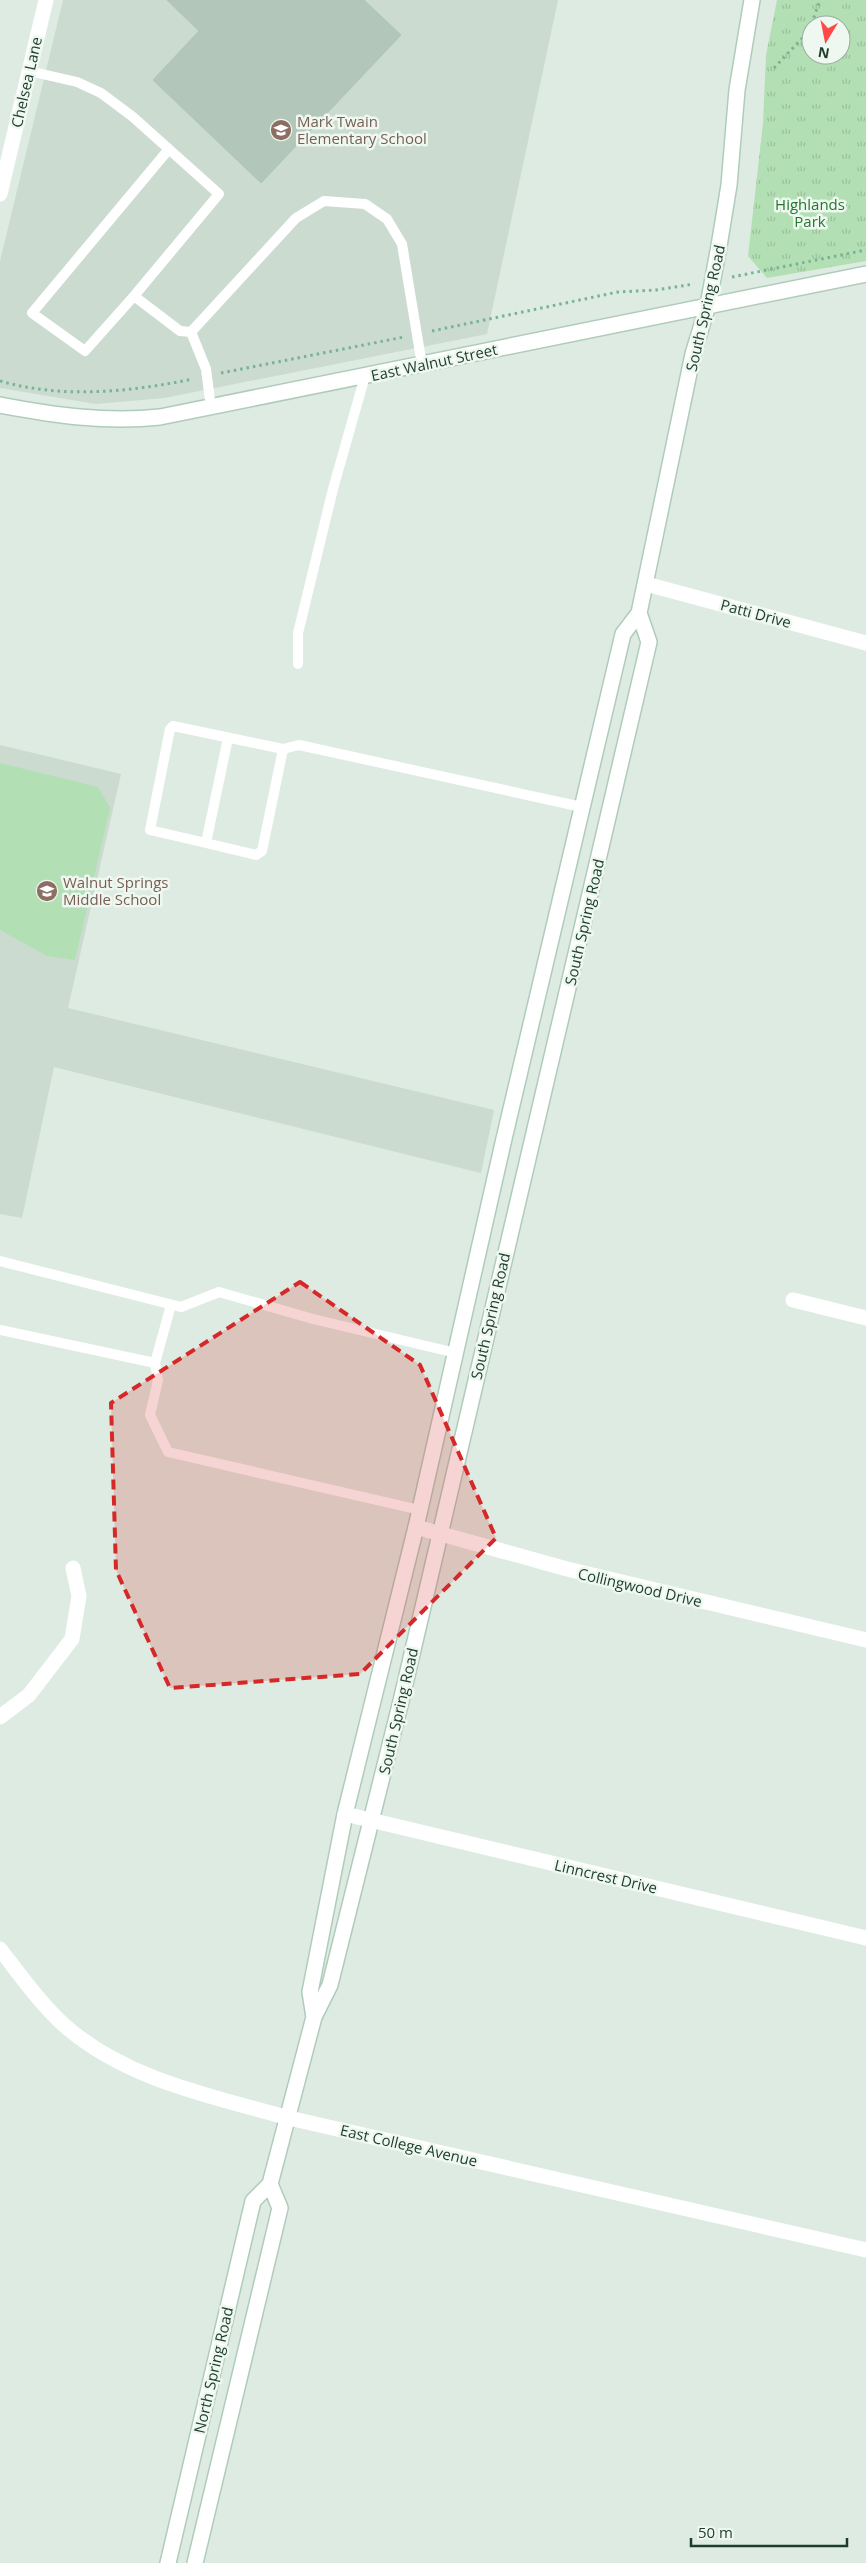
<svg xmlns="http://www.w3.org/2000/svg" width="866" height="2563" font-family="'Open Sans',sans-serif">
<style>
.built{fill:#cbdbd0}
.grass{fill:#b3dfb4}
.park{fill:url(#park-tufts);fill-rule:evenodd}
.building{fill:#b2c6ba;stroke:#afc5b7}
.lines{fill:none;stroke-linecap:round;stroke-linejoin:round}
.secondary-casing{stroke:#afccbb;stroke-width:18}
.path{stroke:#7ab393;stroke-width:3;stroke-dasharray:2.5 4;stroke-linecap:butt}
.service{stroke:#fff;stroke-width:10}
.minor{stroke:#fff;stroke-width:15}
.tertiary{stroke:#fff;stroke-width:15}
.secondary{stroke:#fff;stroke-width:15}
.marked{fill:#d62828;fill-opacity:0.2;stroke:#d62828;stroke-width:4;stroke-dasharray:10 6;stroke-linejoin:round}
.labels{text-anchor:middle;dominant-baseline:central;stroke-width:5;stroke-linejoin:round;paint-order:stroke}
.street-label{font-size:15px;fill:#1d3c2c;stroke:#eef8f0}
.education-label{font-size:15px;fill:#785e54;stroke:#eef8f0;text-anchor:start}
.park-label{font-size:15px;fill:#23772f;stroke:#eef8f0}
</style>
<defs>
<pattern id="park-tufts" width="24" height="20" patternUnits="userSpaceOnUse" patternTransform="scale(1.25)"><rect width="24" height="20" fill="#b3dfb4"/><path d="M3 7l-1-3M5 7V3M7 7l1-3M15 17l-1-3M17 17v-4M19 17l1-3" fill="none" stroke="#9ac09b"/></pattern>
</defs>
<rect width="100%" height="100%" fill="#ddebe2"/>
<!-- built -->
<path class="built" d="M 63,0 L 558,0 L 487,334 L 164,398 L 96,404 L 0,388 L 0,261 Z
M 0,745 L 121,774 L 68,1008 L 494,1110 L 481,1173 L 54,1067 L 22,1218 L 0,1214 Z"/>
<!-- grass -->
<path class="grass" d="M 0,763 L 98,787 L 110,808 L 75,960 L 47,956 L 0,930 Z"/>
<!-- park -->
<path class="park" d="M 777,0 L 866,0 L 866,261 L 767,278 L 748,256 L 763,123 L 766,55 ZM 811,25 L 841,25 L 841,55 L 811,55 Z"/>
<!-- building -->
<path class="building" d="M 167,0 L 364,0 L 401,35 L 261,183 L 153,80 L 199,31 Z"/>
<g class="lines">
<!-- secondary casing -->
<g class="secondary-casing">
<path id="secondary" d="M 0,405 C 54,415 105,423 160,417 L 866,274
M 314,2017 L 310,1992 L 345,1814 L 416,1527 L 503,1143 L 623,634 L 639,613 L 693,354 L 708,305 L 719,246 L 729,185 L 737,90 L 752,0
M 168,2563 L 253,2201 L 270,2184 L 314,2017 L 330,1985 L 401,1701 L 649,642 L 639,613
M 195,2563 L 280,2208 L 270,2184"/>
</g>
<!-- path -->
<path class="path" d="M 774,68 L 809,31 L 820,0
M 732,277 L 866,250
M 432,331 L 618,292 L 656,290 L 694,284
M 221,373 L 404,337
M 0,381 C 63,399 129,392 193,379"/>
<!-- service -->
<path class="service" d="M 29,71 L 77,82 L 101,93 L 133,117 L 219,194 L 134,296 L 85,351 L 32,313 L 169,149
M 134,296 L 180,331 L 191,332
M 211,408 L 206,369 L 191,332 L 296,218 L 324,201 L 365,204 L 387,219 L 402,244 L 422,365
M 298,664 L 298,633 L 333,489 L 365,376
M 228,738 L 206,843 L 256,855 L 262,851 L 283,749
M 206,843 L 150,830 L 170,729 L 173,726 L 283,749 L 299,745 L 582,807
M 0,1261 L 181,1307 L 219,1292 L 313,1319 L 456,1353
M 0,1330 L 155,1363 L 158,1380 L 150,1415 L 168,1452 L 420,1510
M 155,1363 L 171,1305"/>
<!-- minor -->
<path class="minor" d="M 0,194 L 46,0
M 646,584 L 866,643
M 793,1300 L 866,1318
M 416,1527 L 567,1569 L 866,1640
M 0,1717 L 29,1695 L 72,1639 L 79,1596 L 73,1568
M 345,1814 L 866,1938
M 0,1949 C 20,1975 40,2003 64,2025 C 126,2080 212,2096 289,2118"/>
<!-- tertiary -->
<path class="tertiary" d="M 289,2118 L 866,2250"/>
<!-- secondary -->
<use href="#secondary" class="secondary"/>
</g>
<!-- marked area -->
<path class="marked" d="M 300,1282 L 420,1365 L 496,1538 L 360,1674 L 170,1688 L 116,1570 L 111,1403 Z"/>
<!-- icons -->
<defs>
<g id="school-disc" transform="scale(1.125)"><circle r="9.5" fill="#8d6e63" stroke="#eef8f0"/><path d="M0-5L7-2L0 1L-7-2ZM-4 1L0 2.5L4 1V4Q0 6-4 4Z" fill="#fff"/></g>
</defs>
<g fill-rule="evenodd">
<use href="#school-disc" x="281" y="130"/>
<use href="#school-disc" x="47" y="891"/>
</g>
<g class="labels">
<!-- street labels -->
<g class="street-label">
<text transform="translate(26 82) rotate(-77)">Chelsea Lane</text>
<text transform="translate(705 308) rotate(-77)">South Spring Road</text>
<text transform="translate(434 362) rotate(-12)">East Walnut Street</text>
<text transform="translate(756 613) rotate(15)">Patti Drive</text>
<text transform="translate(584 922) rotate(-77)">South Spring Road</text>
<text transform="translate(490 1316) rotate(-77)">South Spring Road</text>
<text transform="translate(640 1587) rotate(13)">Collingwood Drive</text>
<text transform="translate(398 1711) rotate(-77)">South Spring Road</text>
<text transform="translate(606 1876) rotate(13)">Linncrest Drive</text>
<text transform="translate(409 2145) rotate(13)">East College Avenue</text>
<text transform="translate(213 2370) rotate(-77)">North Spring Road</text>
</g>
<!-- education labels -->
<g class="education-label">
<text x="297" y="121">Mark Twain<tspan x="297" dy="17">Elementary School</tspan></text>
<text x="63" y="882">Walnut Springs<tspan x="63" dy="17">Middle School</tspan></text>
</g>
<!-- park labels -->
<g class="park-label">
<text x="810" y="204">Highlands<tspan x="810" dy="17">Park</tspan></text>
</g>
</g>
<!-- north arrow -->
<g transform="translate(826 40) rotate(190)"><circle r="24" fill="#eef8f0" stroke="#9aada2"/>
<path d="M0-4L9 19L0 12L-9 19Z" fill="#ff4948"/>
<text y="-8" font-size="14" font-weight="bold" text-anchor="middle" fill="#1d3c2c">N</text>
</g>
<!-- scale -->
<path d="M691 2538v8h156v-8" fill="none" stroke="#1d3c2c" stroke-width="2.5"/>
<text x="698" y="2538" font-size="15" fill="#1d3c2c" stroke="#eef8f0" stroke-width="4" paint-order="stroke">50 m</text>
</svg>
